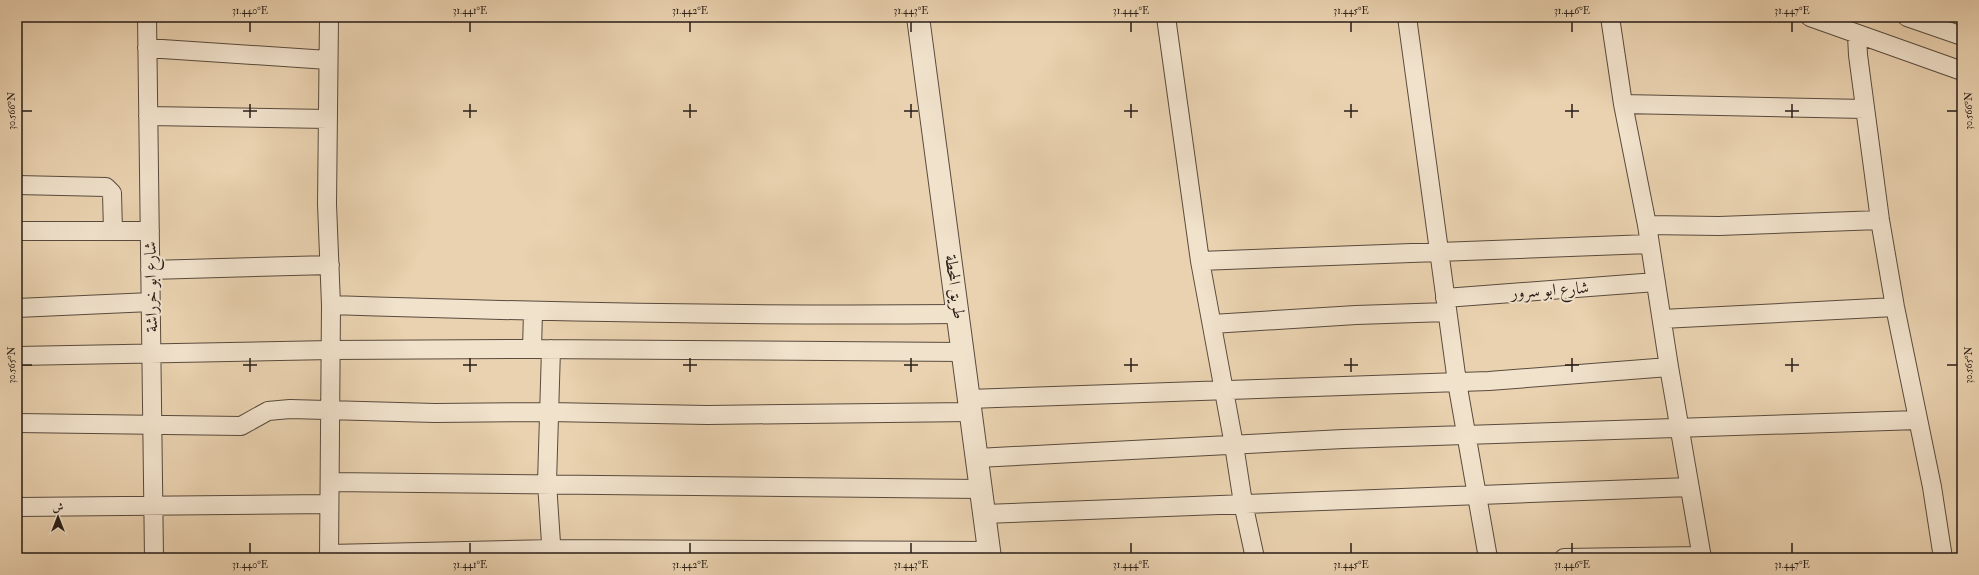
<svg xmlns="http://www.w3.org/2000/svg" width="1979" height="575" font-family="'IM FELL Double Pica',Amiri,serif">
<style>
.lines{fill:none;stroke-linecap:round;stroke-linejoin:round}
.minor-casing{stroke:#594b3d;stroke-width:20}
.tertiary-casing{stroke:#594b3d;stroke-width:24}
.minor{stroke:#f1e2cc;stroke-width:18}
.tertiary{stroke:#f1e2cc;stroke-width:22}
.ticks{fill:none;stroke:#291e17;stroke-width:1.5}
.labels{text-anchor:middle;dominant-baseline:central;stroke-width:4;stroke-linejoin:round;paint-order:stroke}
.street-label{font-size:17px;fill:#291e17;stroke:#f1e2cc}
.neatline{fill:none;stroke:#291e17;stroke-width:1.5}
.ticks-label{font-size:10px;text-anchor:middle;fill:#291e17}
</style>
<rect width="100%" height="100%" fill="#ead2b0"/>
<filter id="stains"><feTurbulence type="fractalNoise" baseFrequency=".005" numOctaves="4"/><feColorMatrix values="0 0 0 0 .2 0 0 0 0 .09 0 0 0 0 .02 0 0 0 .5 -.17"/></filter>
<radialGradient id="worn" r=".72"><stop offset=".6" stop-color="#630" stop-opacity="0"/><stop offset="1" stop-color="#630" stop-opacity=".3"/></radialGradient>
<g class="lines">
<!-- minor casing -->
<g class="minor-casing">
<path id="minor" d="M 147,17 L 154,558
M 1166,17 L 1200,261 L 1234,445 L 1243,503 L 1255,558
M 1407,17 L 1457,382 L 1488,558
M 1610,17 L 1623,104 L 1647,225 L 1669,367 L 1702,558
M 1810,17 L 1962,71
M 1907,17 L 1962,36
M 1857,35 L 1858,55 L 1880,220 L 1895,307 L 1932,487 L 1943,558
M 147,48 L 328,60
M 1623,104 L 1865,109
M 148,116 L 328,119
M 17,185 L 106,187 L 112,193 L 113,231
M 1647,225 L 1719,226 L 1880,220
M 17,231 L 150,231
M 1200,261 L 1649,244
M 150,270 L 330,265
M 1445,298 L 1656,282
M 331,305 C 540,312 749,316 958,314
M 17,308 L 151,302
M 1662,319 L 1895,307
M 1212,324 L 1356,315 L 1447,312
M 532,349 L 533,312
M 551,349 L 547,483 L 552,558
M 17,356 L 331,350 L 532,349 L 963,352
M 969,399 L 1489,381 L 1669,367
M 17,423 L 241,426 L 268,411 L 290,409 L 435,413 L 549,412 L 707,415 L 971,412
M 977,458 L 1343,439 L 1918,420
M 330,482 L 981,489
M 17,507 L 329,504
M 984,514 L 1689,487
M 329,554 L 552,549 L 989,551
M 329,558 L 331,305 L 327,204 L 329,17
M 1564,558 L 1701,556"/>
</g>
<!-- tertiary casing -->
<g class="tertiary-casing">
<path id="tertiary" d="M 918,17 L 990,558"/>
</g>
<!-- minor -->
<use href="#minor" class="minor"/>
<!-- tertiary -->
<use href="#tertiary" class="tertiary"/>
</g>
<!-- ticks -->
<path class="ticks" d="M 250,22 L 250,32M 470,22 L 470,32M 690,22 L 690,32M 911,22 L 911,32M 1131,22 L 1131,32M 1351,22 L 1351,32M 1572,22 L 1572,32M 1792,22 L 1792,32M 250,104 L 250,118M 470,104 L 470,118M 690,104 L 690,118M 911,104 L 911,118M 1131,104 L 1131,118M 1351,104 L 1351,118M 1572,104 L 1572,118M 1792,104 L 1792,118M 22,111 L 32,111M 243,111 L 257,111M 463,111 L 477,111M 683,111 L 697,111M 904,111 L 918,111M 1124,111 L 1138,111M 1344,111 L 1358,111M 1565,111 L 1579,111M 1785,111 L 1799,111M 1947,111 L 1957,111M 250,358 L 250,372M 470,358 L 470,372M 690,358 L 690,372M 911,358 L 911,372M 1131,358 L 1131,372M 1351,358 L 1351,372M 1572,358 L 1572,372M 1792,358 L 1792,372M 22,365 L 32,365M 243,365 L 257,365M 463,365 L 477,365M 683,365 L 697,365M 904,365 L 918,365M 1124,365 L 1138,365M 1344,365 L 1358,365M 1565,365 L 1579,365M 1785,365 L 1799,365M 1947,365 L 1957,365M 250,543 L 250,553M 470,543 L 470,553M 690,543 L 690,553M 911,543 L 911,553M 1131,543 L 1131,553M 1351,543 L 1351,553M 1572,543 L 1572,553M 1792,543 L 1792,553"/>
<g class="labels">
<!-- street labels -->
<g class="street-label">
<text transform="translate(151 287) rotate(-91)">شارع ابو خرراشة</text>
<text transform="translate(955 287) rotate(82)">طريق المحطة</text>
<text transform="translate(1550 290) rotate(-4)">شارع ابو سرور</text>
</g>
</g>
<!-- margin -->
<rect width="1979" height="575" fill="none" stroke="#ead2b0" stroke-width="44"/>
<!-- north arrow -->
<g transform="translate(58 517)" stroke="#f1e2cc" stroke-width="3" paint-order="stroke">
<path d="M0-3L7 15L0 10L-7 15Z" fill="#291e17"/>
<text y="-6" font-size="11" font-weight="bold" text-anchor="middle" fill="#291e17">ش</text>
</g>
<rect x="22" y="22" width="1935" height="531" class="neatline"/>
<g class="ticks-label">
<text x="250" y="14">31.440°E</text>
<text x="470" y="14">31.441°E</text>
<text x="690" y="14">31.442°E</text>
<text x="911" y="14">31.443°E</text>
<text x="1131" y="14">31.444°E</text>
<text x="1351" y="14">31.445°E</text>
<text x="1572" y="14">31.446°E</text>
<text x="1792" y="14">31.447°E</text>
<text transform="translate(11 111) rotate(-90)" y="4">30.566°N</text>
<text transform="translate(1968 111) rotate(-90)" y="4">30.566°N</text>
<text transform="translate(11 365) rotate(-90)" y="4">30.565°N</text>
<text transform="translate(1968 365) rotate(-90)" y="4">30.565°N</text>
<text x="250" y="568">31.440°E</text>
<text x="470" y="568">31.441°E</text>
<text x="690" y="568">31.442°E</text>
<text x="911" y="568">31.443°E</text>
<text x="1131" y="568">31.444°E</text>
<text x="1351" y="568">31.445°E</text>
<text x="1572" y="568">31.446°E</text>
<text x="1792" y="568">31.447°E</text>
</g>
<rect width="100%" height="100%" filter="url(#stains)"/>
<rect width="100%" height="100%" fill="url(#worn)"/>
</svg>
